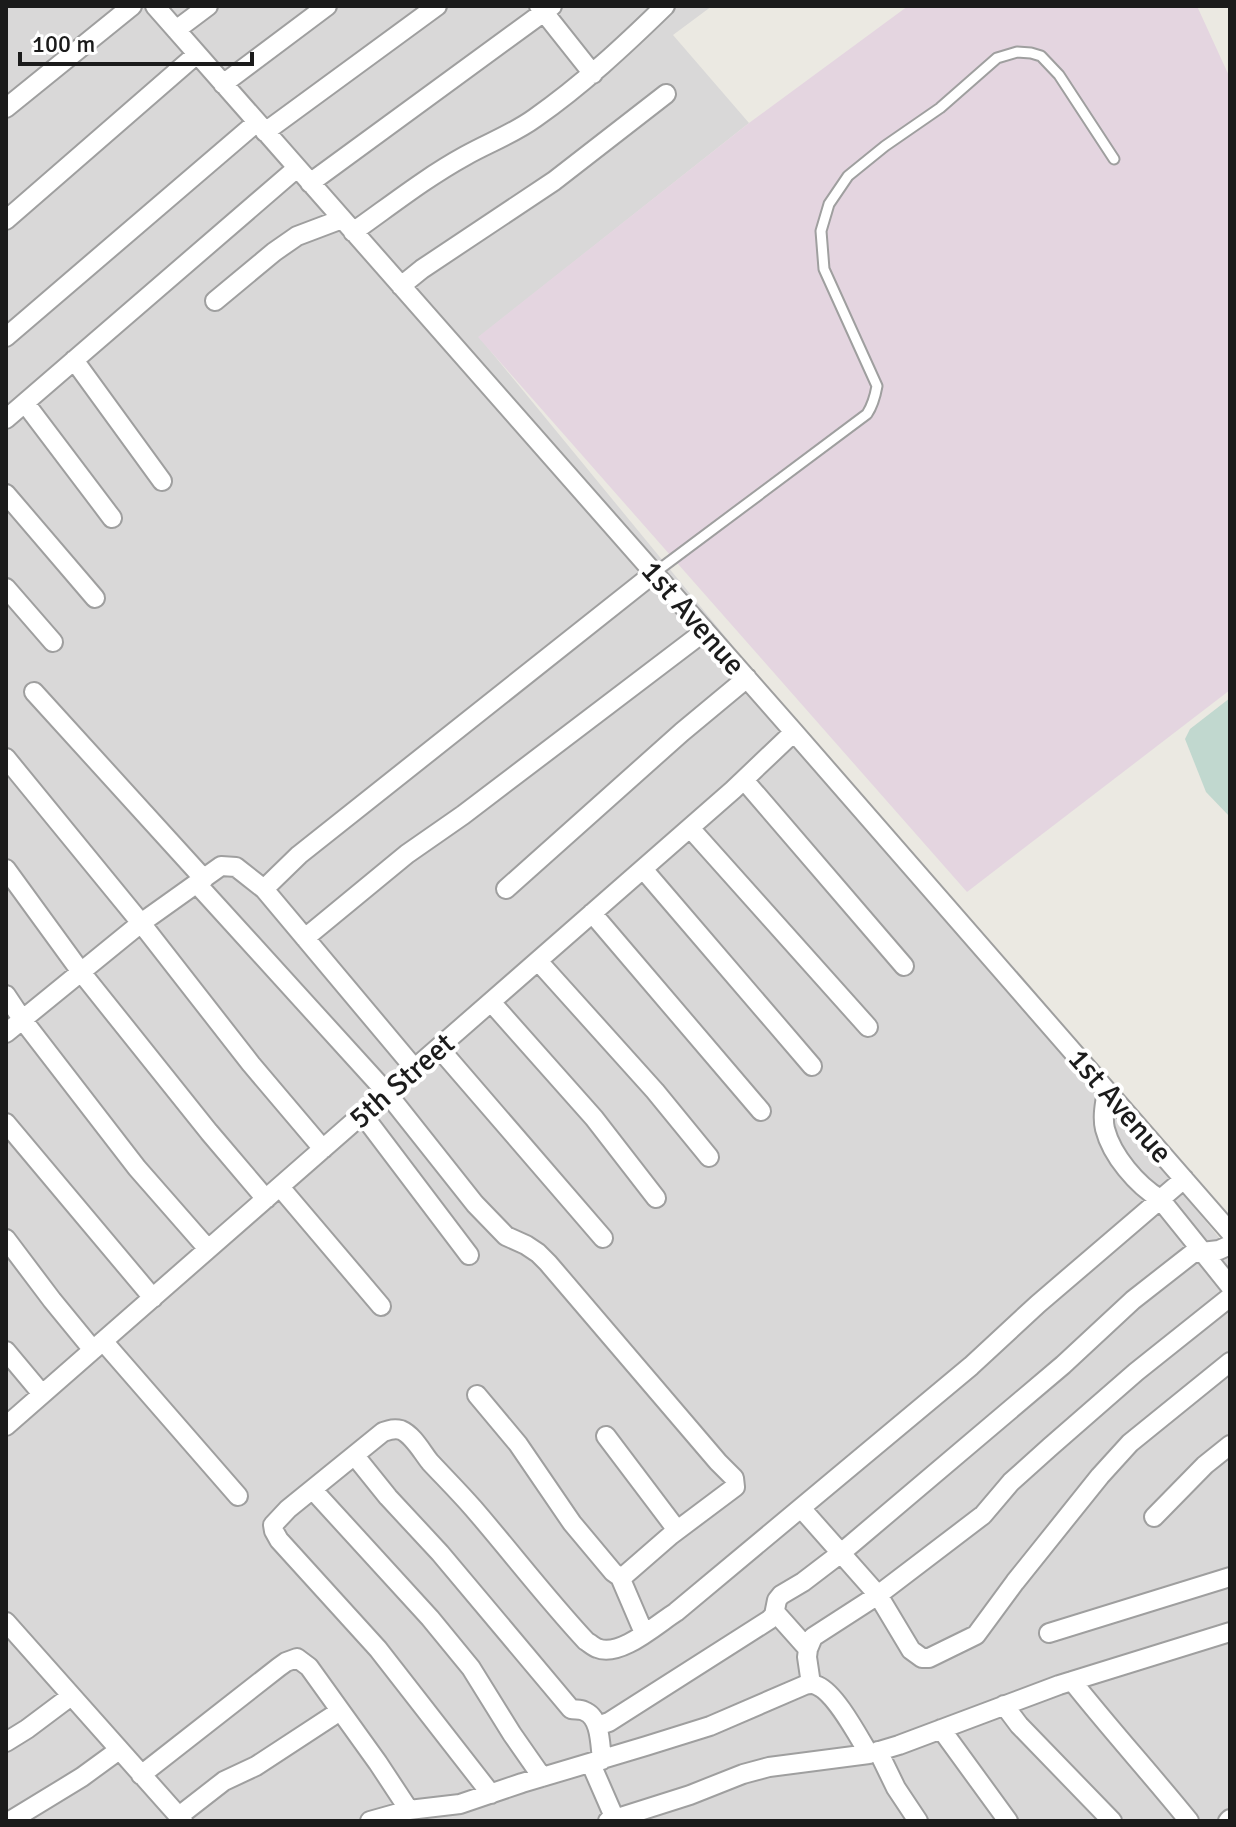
<svg xmlns="http://www.w3.org/2000/svg" width="1236" height="1827" font-family="Signika,sans-serif">
<style>
.residential{fill:#d9d8d8}
.industrial{fill:#e4d5e0}
.wetland{fill:#c1d8cf}
.lines{fill:none;stroke-linecap:round;stroke-linejoin:round}
.service-casing{stroke:#9f9f9f;stroke-width:13}
.minor-casing{stroke:#9f9f9f;stroke-width:22}
.service{stroke:#fff;stroke-width:9}
.minor{stroke:#fff;stroke-width:18}
.labels{text-anchor:middle;dominant-baseline:central;stroke-width:8;stroke-linejoin:round;paint-order:stroke}
.street-label{font-size:30px;fill:#1b1b1b;stroke:#fff}
</style>
<rect width="100%" height="100%" fill="#ebe9e2"/>
<!-- residential -->
<path class="residential" d="M 6,6 L 712,6 L 673,35 L 749,123 L 479,337 L 1230,1251 L 1230,1821 L 6,1821 Z"/>
<!-- industrial -->
<path class="industrial" d="M 908,6 L 1197,6 L 1230,78 L 1230,690 L 967,892 L 478,337 L 749,123 Z"/>
<!-- wetland -->
<path class="wetland" d="M 1230,698 L 1230,817 L 1206,792 L 1185,739 L 1190,729 Z"/>
<g class="lines">
<!-- service casing -->
<g class="service-casing">
<path id="service" d="M 653,574 L 867,414 C 873,405 875,397 877,386 L 824,269 L 821,231 L 829,204 L 848,176 L 885,146 L 940,108 L 997,58 L 1017,52 L 1031,53 L 1041,56 L 1059,75 L 1114,159"/>
</g>
<!-- minor casing -->
<g class="minor-casing">
<path id="minor" d="M 155,6 L 794,732 L 1230,1232
M 539,6 L 593,74
M 176,30 L 208,6
M 223,84 L 327,6
M 6,108 L 132,6
M 265,132 L 437,6
M 310,183 L 552,6
M 6,220 L 197,54
M 353,232 C 390,206 425,178 465,156 C 488,143 513,134 535,118 C 582,85 624,46 665,6
M 401,286 L 422,269 L 554,181 L 666,94
M 215,301 L 274,252 L 297,236 L 342,219
M 6,337 L 257,122
M 74,360 L 162,481
M 25,403 L 112,518
M 6,419 L 297,168
M 6,494 L 95,598
M 6,588 L 53,642
M 34,692 L 204,879
M 6,758 L 141,923 L 251,1064 L 323,1149
M 744,780 L 904,966
M 690,828 L 868,1027
M 6,869 L 81,972 L 209,1132 L 266,1199
M 643,869 L 812,1066
M 197,884 L 387,1093 L 475,1204 L 506,1236 L 526,1245 L 538,1253 L 548,1263 L 718,1462 L 734,1478 L 735,1487 L 671,1535 L 625,1575 L 620,1577 L 613,1572 L 572,1523 L 518,1444 L 477,1395
M 264,889 L 299,855 L 653,574
M 506,889 L 682,732 L 747,678
M 592,913 L 761,1111
M 305,938 L 407,854 L 463,815 L 705,631
M 538,961 L 655,1091 L 709,1157
M 6,995 L 22,1019 L 137,1168 L 208,1249
M 491,1002 L 594,1118 L 656,1198
M 6,1033 L 141,923 L 221,866 L 236,867 L 264,889 L 415,1069
M 439,1048 L 603,1238
M 1107,1091 C 1105,1103 1102,1117 1105,1129 C 1112,1156 1137,1185 1160,1199 L 1230,1286
M 363,1115 L 469,1255
M 6,1123 L 153,1298
M 280,1187 L 381,1306
M 6,1239 L 52,1300 L 93,1350
M 103,1341 L 238,1496
M 6,1351 L 42,1394
M 6,1426 L 733,790 L 794,732
M 606,1436 L 677,1530
M 355,1456 L 388,1497 L 440,1553 L 571,1709 C 575,1710 580,1709 584,1711 C 601,1717 600,1745 602,1760
M 313,1490 L 430,1618 L 471,1668 L 512,1734 L 542,1777
M 801,1508 L 878,1595 L 911,1650 L 922,1658 L 929,1658 L 976,1635 L 1015,1582 L 1100,1476 L 1130,1443 L 1230,1362
M 1154,1517 L 1205,1465 L 1230,1445
M 620,1577 L 644,1633
M 775,1612 L 808,1649
M 6,1622 L 183,1821
M 1049,1633 L 1230,1577
M 1072,1681 C 1110,1729 1151,1774 1189,1821
M 811,1684 L 807,1657 L 808,1649 L 813,1637 L 878,1595 L 983,1515 L 1011,1482 L 1050,1447 L 1136,1372 L 1230,1297
M 1004,1705 L 1019,1725 L 1112,1821
M 597,1726 L 609,1722 L 769,1620 L 774,1615 L 777,1600 L 781,1595 L 803,1582 L 841,1553 L 1063,1365 L 1133,1300 L 1193,1253 L 1219,1250 L 1230,1245
M 941,1729 L 1008,1821
M 6,1742 L 27,1729 L 71,1696
M 878,1751 L 896,1788 L 918,1821
M 591,1764 L 615,1819
M 141,1775 L 279,1667 L 286,1662 L 297,1658 L 309,1667 L 378,1763 L 409,1810
M 491,1794 L 378,1649 L 279,1540 L 274,1531 L 273,1525 L 288,1509 L 383,1432 C 389,1430 394,1428 401,1430 C 413,1435 422,1452 430,1462 C 444,1477 459,1492 473,1508 C 511,1552 546,1598 586,1641 C 588,1642 594,1647 597,1648 C 620,1658 657,1624 676,1612 L 971,1366 L 1038,1304 L 1184,1179
M 179,1816 L 224,1781 L 256,1766 L 340,1711
M 10,1821 L 82,1777 L 119,1750
M 370,1821 L 409,1810 L 460,1804 L 522,1783 L 646,1746 L 710,1726 L 805,1685 C 811,1684 812,1683 818,1686 C 836,1694 858,1736 869,1754
M 608,1821 L 690,1795 L 743,1774 L 769,1767 L 869,1754 L 899,1745 L 1059,1685 L 1230,1632
M 1228,1821 L 1230,1819"/>
</g>
<!-- service -->
<use href="#service" class="service"/>
<!-- minor -->
<use href="#minor" class="minor"/>
</g>
<g class="labels">
<!-- street labels -->
<g class="street-label">
<text transform="translate(693 618) rotate(49)">1st Avenue</text>
<text transform="translate(402 1081) rotate(-41)">5th Street</text>
<text transform="translate(1120 1106) rotate(49)">1st Avenue</text>
</g>
</g>
<!-- border -->
<rect width="1236" height="1827" fill="none" stroke="#1b1b1b" stroke-width="16"/>
<!-- scale -->
<path d="M20 52v12h232v-12" fill="none" stroke="#1b1b1b" stroke-width="4"/>
<text x="32" y="52" font-size="24" fill="#1b1b1b" stroke="#ffffff" stroke-width="6" paint-order="stroke">100 m</text>
</svg>
